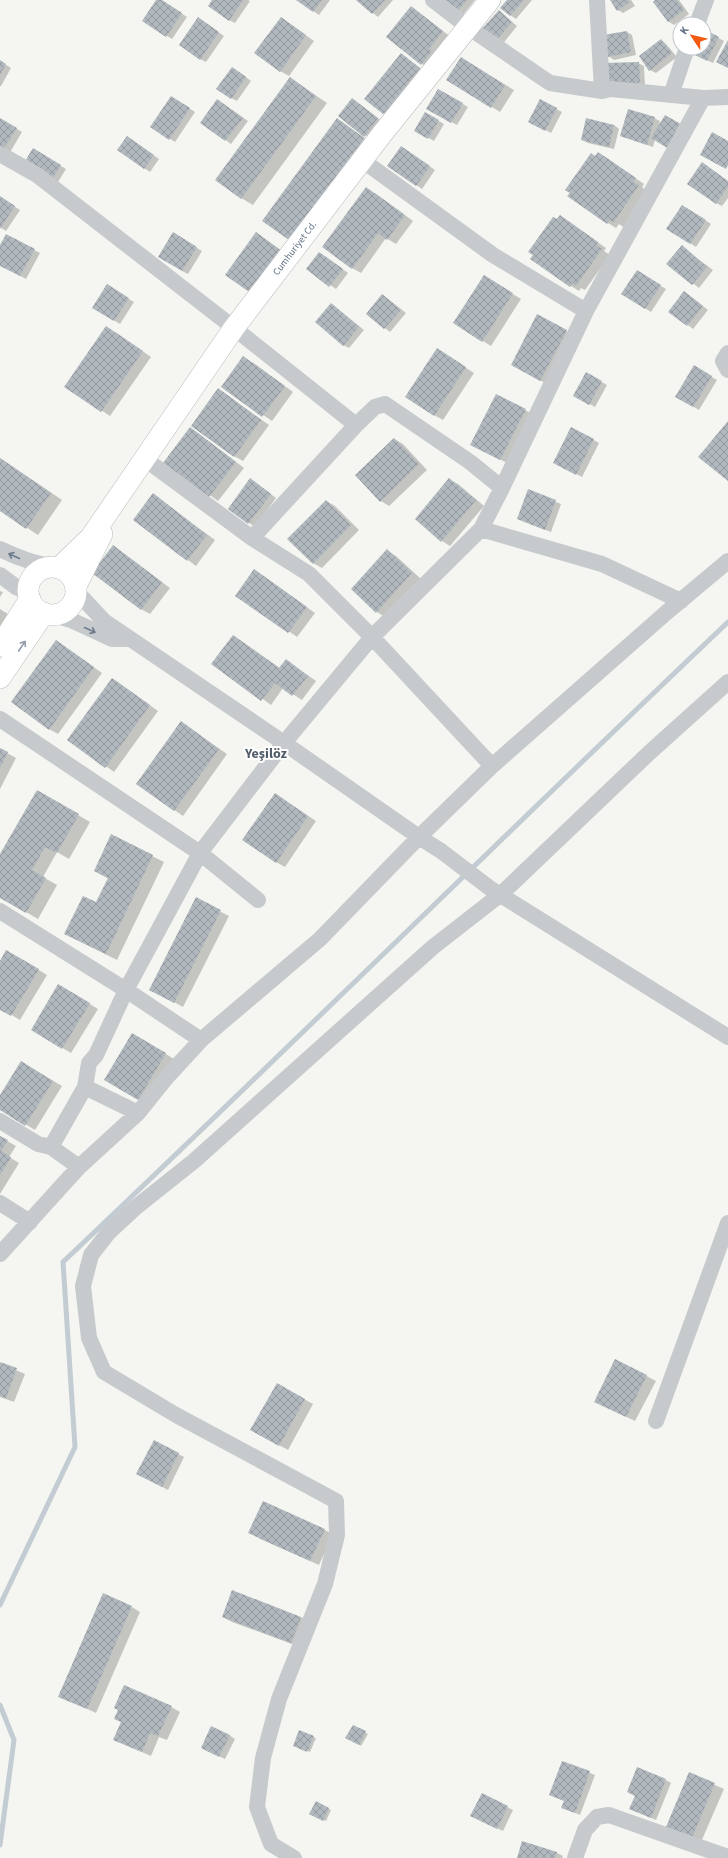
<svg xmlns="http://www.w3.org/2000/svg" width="728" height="1858" font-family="'Source Sans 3',sans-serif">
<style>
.shadow{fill:#0003}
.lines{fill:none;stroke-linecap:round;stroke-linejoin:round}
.stream{stroke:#c2ccd2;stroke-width:5}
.building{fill:url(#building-cross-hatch)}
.major-casing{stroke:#b9bcc0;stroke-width:22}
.minor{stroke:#c7cacd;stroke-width:16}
.major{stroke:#fff;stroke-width:21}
.oneway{stroke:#6b7b8c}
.oneway2{stroke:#909caa}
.labels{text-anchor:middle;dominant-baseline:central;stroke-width:4;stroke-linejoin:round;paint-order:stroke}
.street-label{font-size:10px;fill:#617285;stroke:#fff}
.district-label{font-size:14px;font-weight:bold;fill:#505c6a;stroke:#fff}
</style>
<defs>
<pattern id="building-cross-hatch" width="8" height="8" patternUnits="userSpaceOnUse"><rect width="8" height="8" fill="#b1b8be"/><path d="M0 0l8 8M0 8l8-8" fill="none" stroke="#939aa0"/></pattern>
</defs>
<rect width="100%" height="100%" fill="#f5f6f1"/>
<!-- shadow -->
<path class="shadow" d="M 157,0 L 161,0 L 187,17 L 172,39 L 167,36 Z
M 214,0 L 248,0 L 250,1 L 235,23 L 229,20 Z
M 298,0 L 330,0 L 319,15 Z
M 357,0 L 393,0 L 378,17 Z
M 444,0 L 475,0 L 463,15 Z
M 508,0 L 532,0 L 516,19 L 510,15 Z
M 611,0 L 631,0 L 635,6 L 623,13 L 618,10 Z
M 657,0 L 679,0 L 689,14 L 674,25 L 669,22 L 654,2 Z
M 411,7 L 451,37 L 430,70 L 387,37 Z
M 499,11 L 517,26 L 501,46 L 495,42 Z
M 281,18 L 314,41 L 289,76 L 280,71 Z
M 204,22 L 224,36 L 206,62 L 200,59 Z
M 704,30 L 724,41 L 713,63 L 696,55 L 704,48 Z
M 627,32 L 632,35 L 636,55 L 614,60 L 608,56 Z
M 661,40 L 666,44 L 677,57 L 656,73 L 650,70 Z
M 401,54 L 428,74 L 392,118 L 383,113 Z
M 0,61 L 11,68 L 1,86 L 0,86 Z
M 469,63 L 514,90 L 500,112 L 492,107 Z
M 638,63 L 644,66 L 645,86 L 605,84 Z
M 238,71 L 251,81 L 237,101 L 231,98 Z
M 290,78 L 327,103 L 253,205 L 241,198 Z
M 438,90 L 468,107 L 457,125 L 428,109 Z
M 352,99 L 383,122 L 370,139 L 364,135 Z
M 177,100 L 195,112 L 175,142 L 152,127 Z
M 218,100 L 248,121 L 231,144 L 202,123 Z
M 541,101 L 562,112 L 551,133 L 529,121 Z
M 425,113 L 444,124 L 434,141 L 415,130 Z
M 654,118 L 660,121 L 653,147 L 621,136 Z
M 0,119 L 22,132 L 9,154 L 0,149 Z
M 337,119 L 375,145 L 302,246 Z
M 614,125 L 619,129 L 614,149 L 588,143 L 582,140 Z
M 133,141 L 159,159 L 150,172 L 144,168 Z
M 33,149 L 66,169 L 58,182 L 25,163 Z
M 407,151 L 435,170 L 422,189 L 388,166 Z
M 596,157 L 607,158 L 644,184 L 642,187 L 647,191 L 623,227 L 619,224 L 616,228 L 608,223 Z
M 728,181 L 728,198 L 722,206 L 716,203 Z
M 375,193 L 413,221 L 396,244 L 386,238 L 361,273 L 352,268 Z
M 0,197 L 20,210 L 6,231 L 0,227 Z
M 688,209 L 711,224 L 696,247 L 690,243 Z
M 558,220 L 569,222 L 606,248 L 604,251 L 610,255 L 585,290 L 581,288 L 579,291 L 571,286 Z
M 256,233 L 291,257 L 261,299 Z
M 174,234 L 202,251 L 188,274 L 182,271 Z
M 0,247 L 34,250 L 40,253 L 26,279 L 0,265 Z
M 682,247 L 713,270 L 699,288 L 668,264 Z
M 325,256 L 348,273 L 336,289 L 307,269 Z
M 643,275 L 666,289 L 651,312 L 623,294 Z
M 492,281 L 521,299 L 491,346 L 454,323 Z
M 107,286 L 134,302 L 120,324 L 94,308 Z
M 685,292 L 708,310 L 693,329 L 670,311 Z
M 383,295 L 406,313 L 390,332 L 367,314 Z
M 332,304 L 364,330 L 349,348 L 343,345 Z
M 566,331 L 575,336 L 549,385 L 521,370 Z
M 115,332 L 151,357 L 110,416 L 66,387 Z
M 446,355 L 474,373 L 443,420 L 434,415 Z
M 252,362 L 293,392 L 272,421 L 222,387 Z
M 695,367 L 717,380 L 699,410 L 677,397 Z
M 586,373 L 607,385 L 595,407 L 574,396 Z
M 227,395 L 269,425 L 243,461 L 234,456 Z
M 525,410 L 534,415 L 509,464 L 480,449 Z
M 199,434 L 244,468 L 218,501 L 165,462 Z
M 394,439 L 403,444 L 427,470 L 389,506 L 381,501 Z
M 594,440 L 599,443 L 582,477 L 560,466 Z
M 0,458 L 62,500 L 38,535 L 0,510 Z
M 450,480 L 458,484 L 484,506 L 450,546 L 442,541 Z
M 256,483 L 276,498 L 255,527 L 229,509 Z
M 529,491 L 561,504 L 551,532 L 518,519 Z
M 153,495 L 215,540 L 196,566 L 134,520 Z
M 326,501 L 335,506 L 359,530 L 322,568 L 313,563 Z
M 113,546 L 170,588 L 150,614 L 141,609 Z
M 388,551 L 396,556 L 421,579 L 385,617 L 377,612 Z
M 255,570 L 315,613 L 297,637 L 237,595 Z
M 0,591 L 3,592 L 0,597 Z
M 0,609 L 11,616 L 0,635 Z
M 234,636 L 280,668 L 286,660 L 316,681 L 302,700 L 283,688 L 271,705 L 213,663 Z
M 56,641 L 102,673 L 58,734 L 49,729 Z
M 113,679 L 158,711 L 114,772 L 69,740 Z
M 182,723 L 227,754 L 183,816 L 137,784 Z
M 0,749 L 16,758 L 0,789 Z
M 37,791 L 90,822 L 69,859 L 57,852 L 43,877 L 57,885 L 38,919 L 0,897 L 0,856 Z
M 275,794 L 316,821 L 285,867 L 276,862 Z
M 112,836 L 164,862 L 117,960 L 65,934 L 97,903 L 109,879 L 95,871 Z
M 196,899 L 229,916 L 183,1007 L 159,994 Z
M 7,951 L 47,975 L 20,1020 L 0,1008 L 0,962 Z
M 59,985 L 98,1009 L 71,1053 L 32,1030 Z
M 133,1034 L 174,1059 L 147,1104 L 106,1079 Z
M 21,1062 L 62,1086 L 35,1130 L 0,1109 L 0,1097 Z
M 0,1137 L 16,1146 L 9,1157 L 19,1163 L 0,1194 Z
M 616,1360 L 656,1381 L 635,1421 L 604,1406 Z
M 0,1363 L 25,1374 L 14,1402 L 0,1397 Z
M 277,1384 L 313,1404 L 288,1450 L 251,1430 Z
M 154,1442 L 184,1457 L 168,1490 L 143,1477 Z
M 325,1530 L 333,1535 L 319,1565 L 258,1538 Z
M 132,1607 L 140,1612 L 96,1713 L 60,1696 Z
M 223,1617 L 301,1617 L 309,1622 L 300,1647 L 232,1622 Z
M 171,1707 L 180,1712 L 167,1740 L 159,1737 L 151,1756 L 123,1744 Z
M 353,1726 L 368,1734 L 361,1746 L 347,1738 Z
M 229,1735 L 235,1739 L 225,1759 L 208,1751 Z
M 313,1737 L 316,1738 L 310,1752 L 297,1747 Z
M 563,1762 L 595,1775 L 580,1815 L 568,1810 L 565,1801 L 550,1795 Z
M 690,1774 L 724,1789 L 701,1842 L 676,1831 Z
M 666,1780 L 671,1783 L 656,1820 L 630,1809 Z
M 482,1794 L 513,1810 L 503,1831 L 477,1819 Z
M 316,1803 L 331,1810 L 326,1821 L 311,1814 Z
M 523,1842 L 557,1853 L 563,1856 L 562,1858 L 518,1858 Z"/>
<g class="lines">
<!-- stream -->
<path class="stream" d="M 0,1605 L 75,1447 L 63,1262 C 286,1051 505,834 728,622
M 0,1705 L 14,1740 L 0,1845"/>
</g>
<!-- building -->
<path class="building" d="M 156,0 L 162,0 L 182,13 L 166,37 L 142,21 Z
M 212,0 L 243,0 L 229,21 L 208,6 Z
M 296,0 L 322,0 L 313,12 Z
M 356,0 L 385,0 L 372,14 Z
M 442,0 L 467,0 L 457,12 Z
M 507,0 L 524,0 L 510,16 L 500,8 Z
M 610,0 L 628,0 L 630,2 L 617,11 Z
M 655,0 L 677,0 L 684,10 L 668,22 L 653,2 Z
M 411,6 L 443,31 L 429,49 L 432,51 L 421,65 L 386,37 Z
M 499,10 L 512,22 L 494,43 L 480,31 Z
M 198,17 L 219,32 L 200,60 L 179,45 Z
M 281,17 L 306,35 L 280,72 L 254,53 Z
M 704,29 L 719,37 L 707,61 L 689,52 L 691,48 L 704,48 Z
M 627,31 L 631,52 L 607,57 L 603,35 Z
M 661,39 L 672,53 L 649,71 L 639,56 Z
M 728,40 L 728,68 L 716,62 Z
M 401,53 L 420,68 L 383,114 L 364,99 Z
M 461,57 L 505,85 L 491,108 L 446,80 Z
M 0,60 L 6,64 L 0,75 Z
M 639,62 L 640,83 L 604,85 L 603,63 Z
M 232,67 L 246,77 L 231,99 L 216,89 Z
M 290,77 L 316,96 L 241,199 L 215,180 Z
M 438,89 L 463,103 L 451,123 L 426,109 Z
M 171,96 L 190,108 L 169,140 L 150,127 Z
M 352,98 L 378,118 L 364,137 L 338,116 Z
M 217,99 L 243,118 L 225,141 L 200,123 Z
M 540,99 L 557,108 L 545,131 L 528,122 Z
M 628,109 L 655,117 L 647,145 L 620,136 Z
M 425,112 L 439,120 L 428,139 L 414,131 Z
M 665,115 L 686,127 L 672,151 L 651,138 Z
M 0,118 L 17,128 L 2,151 L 0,150 Z
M 337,118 L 364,138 L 289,240 L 262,221 Z
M 586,118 L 614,125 L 609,147 L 581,140 Z
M 712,132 L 728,141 L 728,165 L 726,169 L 700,155 Z
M 127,136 L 154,155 L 144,169 L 117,150 Z
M 401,146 L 430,166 L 416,186 L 387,166 Z
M 33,148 L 61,165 L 52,180 L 24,163 Z
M 598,152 L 636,178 L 633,182 L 639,185 L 614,222 L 610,220 L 607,224 L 567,196 L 570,193 L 565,190 L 591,153 L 595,156 Z
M 702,162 L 728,181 L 728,186 L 716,204 L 687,184 Z
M 366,187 L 405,215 L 387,240 L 378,233 L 352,269 L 322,247 Z
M 0,196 L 15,206 L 0,229 Z
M 682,205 L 706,220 L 690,244 L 666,229 Z
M 560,215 L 598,242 L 596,245 L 602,249 L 576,286 L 572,283 L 570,287 L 530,259 L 533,255 L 528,252 L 553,217 L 557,219 Z
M 173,232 L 197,247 L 182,271 L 158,257 Z
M 256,232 L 283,252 L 252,294 L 225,275 Z
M 6,234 L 35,249 L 20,276 L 0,266 L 0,245 Z
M 682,245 L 707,267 L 692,285 L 666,264 Z
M 319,252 L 343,269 L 329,287 L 306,269 Z
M 637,270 L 661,285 L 645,309 L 621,294 Z
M 484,275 L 513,293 L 482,342 L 453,323 Z
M 107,284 L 129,298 L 114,321 L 92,308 Z
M 684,291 L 703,306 L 687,326 L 668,312 Z
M 382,294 L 401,310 L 384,329 L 366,314 Z
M 331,303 L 359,327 L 343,346 L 315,322 Z
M 537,314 L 567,330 L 540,381 L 511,365 Z
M 106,326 L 143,351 L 101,412 L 64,387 Z
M 437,348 L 466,367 L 434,416 L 405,397 Z
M 243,356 L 285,386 L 262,417 L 221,387 Z
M 694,365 L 712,376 L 693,407 L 675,397 Z
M 586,372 L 602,381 L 589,405 L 573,396 Z
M 218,388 L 261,420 L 234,457 L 191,426 Z
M 496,394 L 526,409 L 500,460 L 470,445 Z
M 728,421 L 728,481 L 698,457 Z
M 190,427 L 236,462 L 209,497 L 163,463 Z
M 571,427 L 594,439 L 576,475 L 553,463 Z
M 394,438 L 419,464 L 380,502 L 355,475 Z
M 0,458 L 51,493 L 26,529 L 0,511 Z
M 250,478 L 271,494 L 248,524 L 228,509 Z
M 449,478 L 476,500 L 441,542 L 415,519 Z
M 528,489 L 556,500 L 545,530 L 517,519 Z
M 153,493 L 207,535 L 187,561 L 133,520 Z
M 326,500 L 351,525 L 313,564 L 287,539 Z
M 113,545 L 162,582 L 141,610 L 92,573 Z
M 387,549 L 412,573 L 376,613 L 351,589 Z
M 254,569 L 307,607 L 288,633 L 235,596 Z
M 233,635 L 279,668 L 286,659 L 308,676 L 292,696 L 275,683 L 261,701 L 211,664 Z
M 56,640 L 94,667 L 49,730 L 11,702 Z
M 112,678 L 150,705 L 105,768 L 67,740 Z
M 181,721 L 219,749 L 174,811 L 136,784 Z
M 0,748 L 8,752 L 0,768 Z
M 37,790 L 79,814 L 57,853 L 45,847 L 32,870 L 46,878 L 26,913 L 0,898 L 0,854 Z
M 275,793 L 308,816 L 276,863 L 242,840 Z
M 111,834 L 153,855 L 106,954 L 64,934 L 83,896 L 96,902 L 108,878 L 94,871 Z
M 196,897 L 221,910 L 174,1003 L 149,990 Z
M 6,950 L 39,969 L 11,1016 L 0,1010 L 0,961 Z
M 58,984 L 90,1003 L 62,1049 L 31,1030 Z
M 132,1033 L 166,1053 L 138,1100 L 104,1080 Z
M 21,1061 L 53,1081 L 25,1126 L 0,1110 L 0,1095 Z
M 0,1136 L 8,1140 L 1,1151 L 11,1157 L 0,1175 Z
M 615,1359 L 647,1375 L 626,1417 L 594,1402 Z
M 0,1362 L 17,1368 L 6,1398 L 0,1396 Z
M 277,1383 L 305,1399 L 279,1446 L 250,1430 Z
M 154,1440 L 179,1453 L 162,1487 L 136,1474 Z
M 263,1501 L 325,1529 L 310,1561 L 248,1533 Z
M 232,1590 L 301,1617 L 291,1643 L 222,1617 Z
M 103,1593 L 132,1606 L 87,1709 L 58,1697 Z
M 124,1685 L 172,1706 L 158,1736 L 150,1733 L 142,1752 L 113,1740 L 121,1722 L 114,1719 L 118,1710 L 114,1708 Z
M 353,1725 L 366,1731 L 359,1745 L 345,1738 Z
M 211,1726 L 230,1735 L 219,1757 L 201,1748 Z
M 299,1730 L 314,1736 L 307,1752 L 293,1746 Z
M 562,1761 L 590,1771 L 575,1813 L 561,1808 L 564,1801 L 549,1795 Z
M 637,1767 L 666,1779 L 651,1818 L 629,1809 L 635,1796 L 627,1792 Z
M 689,1772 L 715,1783 L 692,1838 L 666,1827 Z
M 482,1793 L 508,1806 L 497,1829 L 470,1816 Z
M 316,1801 L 329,1808 L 323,1821 L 309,1814 Z
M 522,1841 L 557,1852 L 555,1858 L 517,1858 Z"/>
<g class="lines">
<!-- major casing -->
<g class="major-casing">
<g id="major">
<circle cx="52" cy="591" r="24"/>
<path id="s1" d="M 59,568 L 91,537 L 234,328 L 382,134 L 490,0"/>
<path d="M 76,586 L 102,534"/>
<path d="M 0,646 L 30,599"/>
<path d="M 0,678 L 44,613"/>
</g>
</g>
<!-- minor -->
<path class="minor" d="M 433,0 L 468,27 L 550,83 L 602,91 L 611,89 L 703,98 L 728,97
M 597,0 L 602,91
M 697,24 L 706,0
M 671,95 L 687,48
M 0,154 L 37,175 L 234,328 L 356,425
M 362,160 L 493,255 L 586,311
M 728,353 L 723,361 L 728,370
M 145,459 L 252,538 L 309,574 L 372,637 L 492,766
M 481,529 L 602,564 L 681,601
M 252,538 L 356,425 L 375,407 L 385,404 L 470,462 L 502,488
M 0,549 C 18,558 35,564 55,567
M 0,575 L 16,587 L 28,592
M 76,591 L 104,621 L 284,743 L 419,837 L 441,851 L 491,889 L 728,1037
M 54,615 L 71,620 L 112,639 L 128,639
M 0,719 L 200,853 L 258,900
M 0,911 L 126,990 L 201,1040
M 85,1087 L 138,1113
M 0,1121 L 38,1144 L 51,1147 L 79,1167
M 51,1147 L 85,1087 L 89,1063 L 96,1055 L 126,990 L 200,853 L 284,743 L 372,637 L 481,529 L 502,488 L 586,311 L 703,98
M 0,1203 L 30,1222
M 0,1254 L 79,1167 L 138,1113 L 167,1077 L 201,1040 L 320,939 L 419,837 L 492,766 L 667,612 L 728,561
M 656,1421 L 728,1223
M 294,1858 L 271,1844 L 257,1807 L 263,1758 L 279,1699 L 325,1584 L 337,1535 L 336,1501 L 176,1415 L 104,1372 L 89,1338 L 83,1286 L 91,1255 L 109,1232 L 135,1208 L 194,1161 L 433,947 L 501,894 L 649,753 L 728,682
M 575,1858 L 585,1830 L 597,1817 L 609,1815 L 728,1857"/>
<!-- major -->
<use href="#major" class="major"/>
</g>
<!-- one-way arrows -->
<defs><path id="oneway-shaft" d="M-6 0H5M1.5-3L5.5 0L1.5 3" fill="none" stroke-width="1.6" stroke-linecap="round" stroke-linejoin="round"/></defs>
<g class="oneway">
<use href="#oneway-shaft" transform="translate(14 556) rotate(-156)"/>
<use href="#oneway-shaft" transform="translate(90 630) rotate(25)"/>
</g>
<use class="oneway2" href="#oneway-shaft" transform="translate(22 646) rotate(-56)"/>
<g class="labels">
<!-- street labels -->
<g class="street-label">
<text stroke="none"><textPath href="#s1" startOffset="398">Cumhuriyet Cd.</textPath></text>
</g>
<!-- district labels -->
<g class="district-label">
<text x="266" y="754">Yeşilöz</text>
</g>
</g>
<!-- north arrow -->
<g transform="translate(692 36) rotate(305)"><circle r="19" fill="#ffffff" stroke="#c0c7ce"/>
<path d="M0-3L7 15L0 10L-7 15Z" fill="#f35b13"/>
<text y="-6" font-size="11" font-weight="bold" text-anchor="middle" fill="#617285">K</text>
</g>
</svg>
